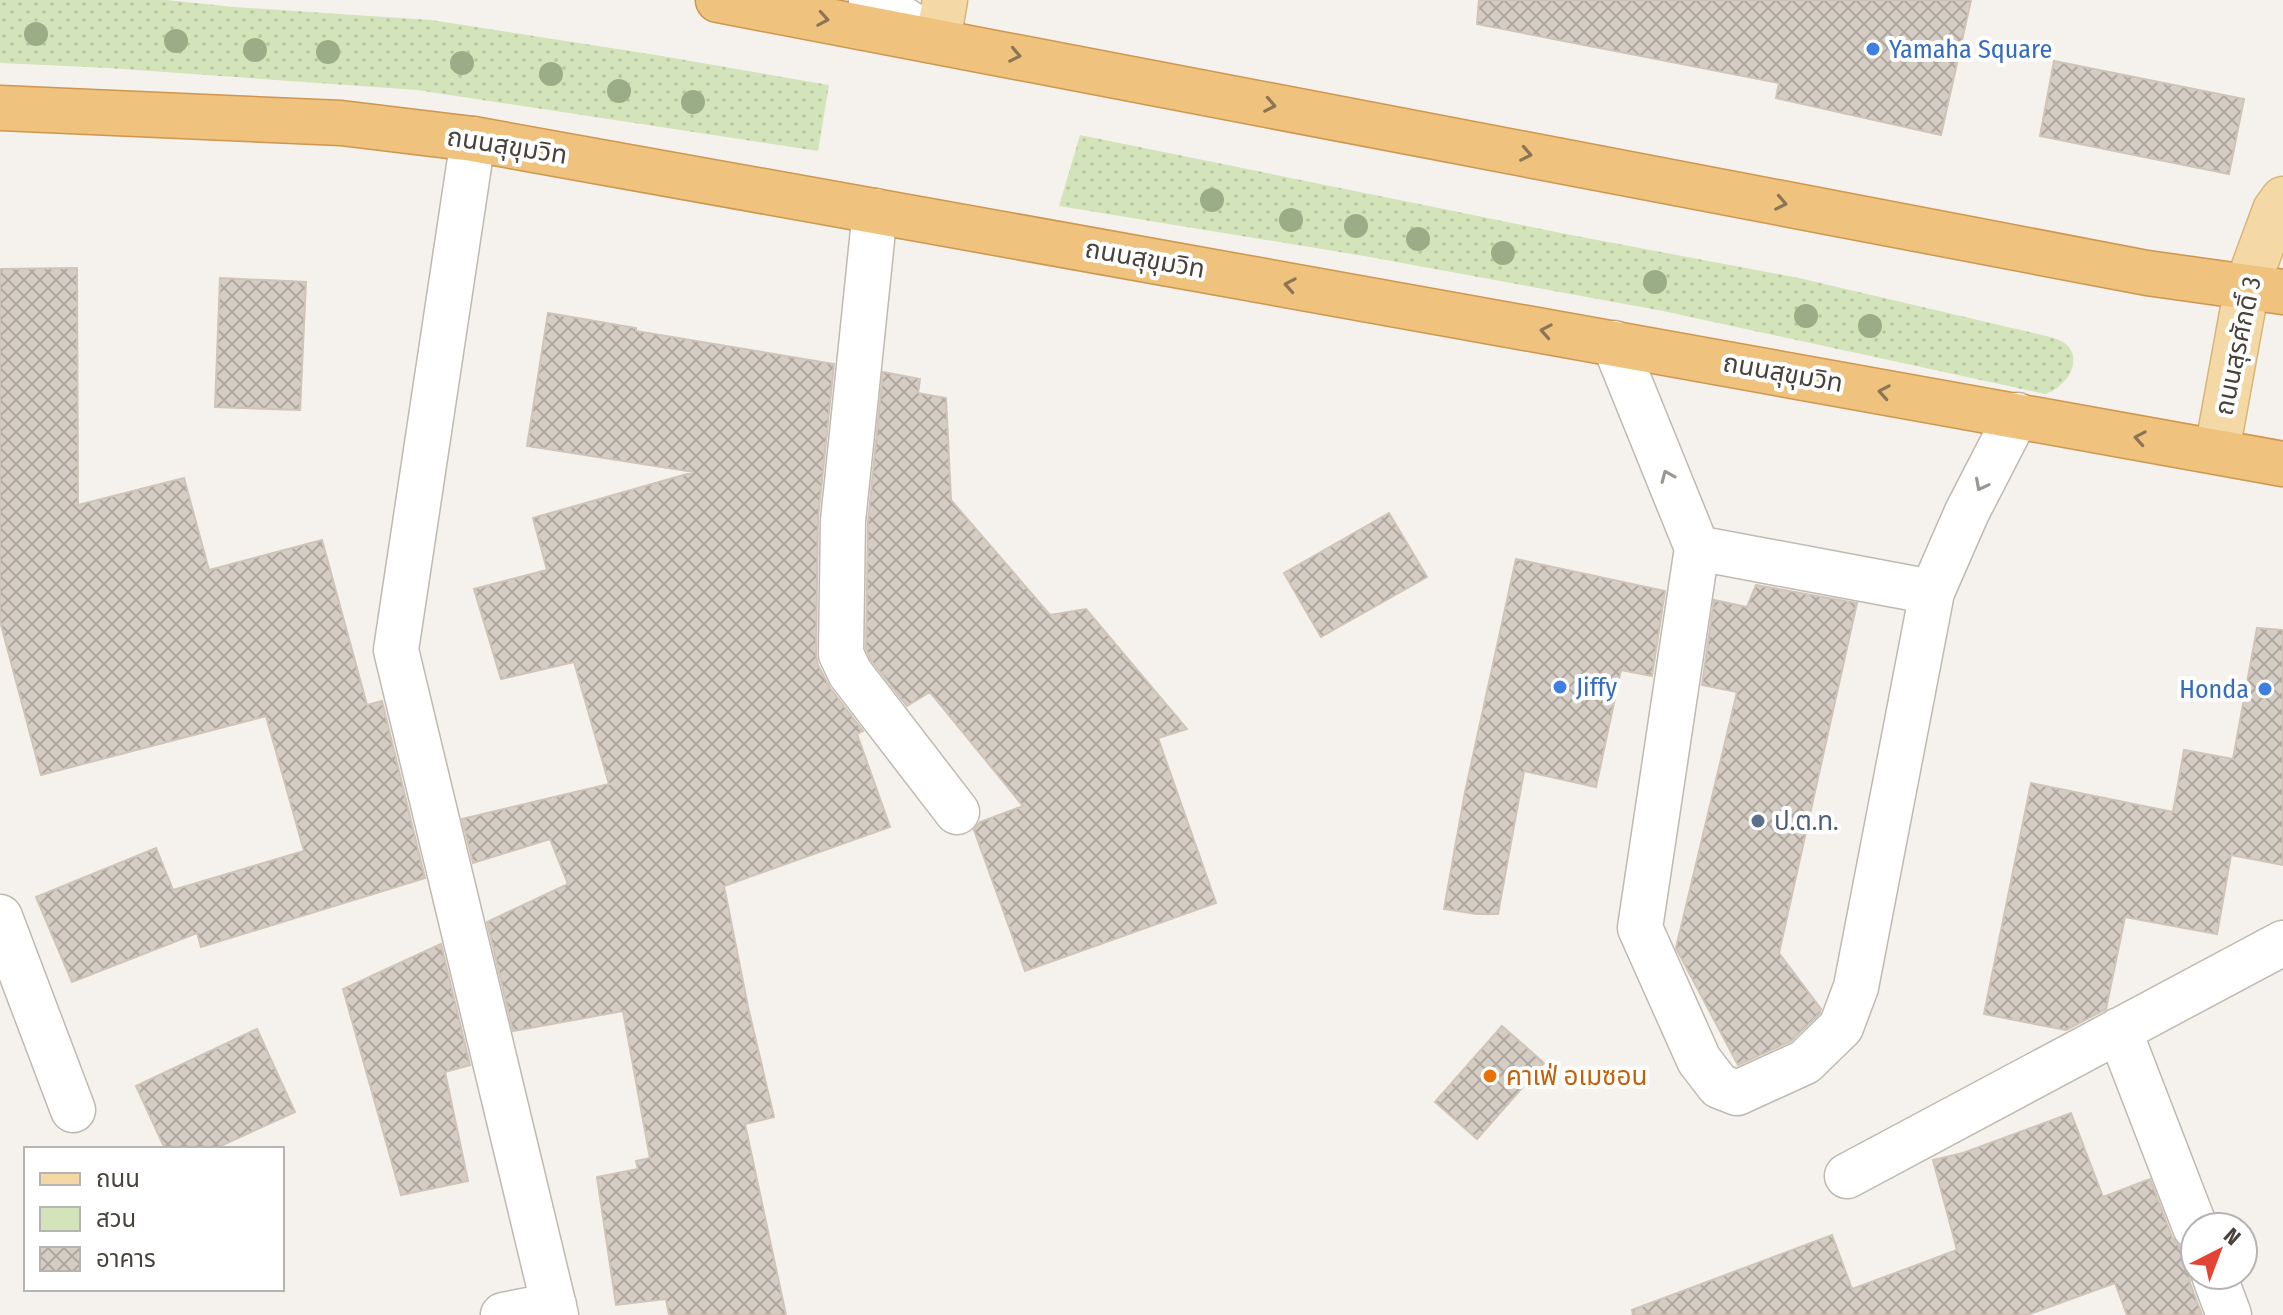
<svg xmlns="http://www.w3.org/2000/svg" width="2283" height="1315" font-family="'Fira Sans Condensed','Noto Sans Thai',sans-serif">
<style>
.green{fill:url(#green-dots)}
.building{fill:url(#building-cross-hatch);stroke:#cfc4b7;stroke-width:2}
.lines{fill:none;stroke-linecap:round;stroke-linejoin:round}
.minor-casing{stroke:#bfb9b0;stroke-width:47}
.major-casing{stroke:#d8b577;stroke-width:47}
.highway-casing{stroke:#ce964e;stroke-width:47}
.minor{stroke:#fff;stroke-width:44}
.major{stroke:#f4d9a6;stroke-width:44}
.highway{stroke:#efc27d;stroke-width:44}
.tree{fill:#9bad87}
.oneway{stroke:#8b7555}
.oneway2{stroke:#9b9793}
.shop-dot{fill:#3f7fe0;stroke:#fff;stroke-width:3}
.service-dot{fill:#5c6f8a;stroke:#fff;stroke-width:3}
.food-dot{fill:#e8710a;stroke:#fff;stroke-width:3}
.labels{text-anchor:middle;dominant-baseline:central;stroke-width:8;stroke-linejoin:round;paint-order:stroke}
.shop-label{font-size:26px;fill:#366cbe;stroke:#fff;text-anchor:start}
.street-label{font-size:26px;fill:#49423b;stroke:#fff}
.service-label{font-size:26px;fill:#4e5e75;stroke:#fff;text-anchor:start}
.food-label{font-size:26px;fill:#c56008;stroke:#fff;text-anchor:start}
</style>
<defs>
<pattern id="green-dots" width="8" height="8" patternUnits="userSpaceOnUse" patternTransform="scale(2)"><rect width="8" height="8" fill="#d4e4ba"/><path d="M2 2h.1M6 6h.1" fill="none" stroke="#b8c5a1" stroke-width="1.8" stroke-linecap="round"/></pattern>
<pattern id="building-cross-hatch" width="8" height="8" patternUnits="userSpaceOnUse" patternTransform="scale(2)"><rect width="8" height="8" fill="#d5cdc3"/><path d="M0 0l8 8M0 8l8-8" fill="none" stroke="#afa8a0"/></pattern>
</defs>
<rect width="100%" height="100%" fill="#f5f2ed"/>
<!-- green -->
<path class="green" d="M 0,0 L 167,0 L 234,7 L 431,20 L 656,55 L 829,85 L 818,151 L 417,90 L 108,68 L 0,63 Z
M 1080,135 L 1571,235 L 1799,278 L 2029,332 C 2040,335 2057,337 2066,344 C 2085,361 2064,389 2045,394 L 1663,311 L 1364,256 L 1059,206 Z"/>
<!-- building -->
<path class="building" d="M 1479,0 L 1971,0 L 1941,135 L 1776,98 L 1779,83 L 1477,24 Z
M 2054,61 L 2244,99 L 2229,174 L 2040,136 Z
M 77,268 L 78,505 L 184,478 L 209,570 L 322,540 L 367,705 L 382,701 L 425,878 L 201,947 L 197,933 L 72,982 L 36,897 L 156,848 L 173,890 L 304,851 L 266,716 L 41,775 L 0,621 L 0,269 Z
M 220,278 L 306,282 L 300,410 L 215,407 Z
M 548,313 L 636,328 L 636,331 L 834,364 L 818,519 L 816,654 L 818,665 L 830,688 L 863,731 L 857,734 L 890,827 L 724,886 L 748,1007 L 774,1117 L 745,1124 L 786,1315 L 669,1315 L 666,1299 L 616,1305 L 597,1177 L 638,1169 L 636,1161 L 650,1158 L 623,1011 L 513,1031 L 487,922 L 568,884 L 550,839 L 473,863 L 462,819 L 609,784 L 574,662 L 501,679 L 474,589 L 547,570 L 533,518 L 694,472 L 527,446 Z
M 883,372 L 920,379 L 918,393 L 946,398 L 951,500 L 1050,615 L 1086,609 L 1187,729 L 1158,738 L 1216,903 L 1025,971 L 974,830 L 980,822 L 1023,806 L 930,692 L 907,706 L 871,660 L 866,649 L 868,522 Z
M 1389,513 L 1427,577 L 1321,637 L 1284,573 Z
M 1516,559 L 1665,591 L 1652,676 L 1621,670 L 1596,787 L 1524,771 L 1498,914 L 1477,914 L 1444,909 L 1465,792 Z
M 1756,585 L 1857,603 L 1779,953 L 1821,1009 L 1820,1013 L 1791,1041 L 1738,1065 L 1676,948 L 1737,692 L 1702,685 L 1714,600 L 1747,607 Z
M 2257,628 L 2283,630 L 2283,865 L 2231,855 L 2217,934 L 2125,917 L 2106,1009 L 2066,1030 L 1984,1014 L 2031,783 L 2173,812 L 2184,750 L 2233,759 Z
M 441,944 L 470,1065 L 445,1072 L 468,1181 L 401,1195 L 343,989 Z
M 1502,1026 L 1544,1063 L 1477,1139 L 1435,1102 Z
M 257,1029 L 295,1112 L 214,1149 L 165,1149 L 136,1086 Z
M 2071,1113 L 2103,1197 L 2150,1179 L 2172,1237 L 2180,1247 L 2195,1251 L 2195,1259 L 2189,1272 L 2190,1283 L 2202,1315 L 2127,1315 L 2115,1283 L 2027,1315 L 1633,1315 L 1632,1310 L 1832,1235 L 1852,1289 L 1957,1250 L 1933,1160 L 1963,1153 Z"/>
<g class="lines">
<!-- minor casing -->
<g class="minor-casing">
<path id="minor" d="M 871,0 L 937,40
M 473,139 L 396,650 L 556,1315
M 875,211 L 843,521 L 841,654 L 850,673 L 957,812
M 1614,343 L 1697,548 L 1640,928 L 1699,1060 L 1719,1086 L 1737,1093 L 1805,1062 L 1841,1027 L 1856,987 L 1932,592 L 1967,512 L 2017,415
M 1697,548 L 1932,592
M 0,917 L 73,1110
M 2119,1030 L 2195,1227
M 1847,1176 L 2283,943
M 2214,1275 L 2229,1315
M 503,1315 L 554,1305"/>
</g>
<!-- major casing -->
<g class="major-casing">
<path id="major" d="M 938,41 L 945,0
M 2217,451 L 2247,286 L 2275,210 L 2283,199"/>
</g>
<!-- highway casing -->
<g class="highway-casing">
<path id="highway" d="M 718,0 L 2147,273 L 2283,292
M 0,108 L 341,123 L 473,139 L 2283,464"/>
</g>
<!-- minor -->
<use href="#minor" class="minor"/>
<!-- major -->
<use href="#major" class="major"/>
<!-- highway -->
<use href="#highway" class="highway"/>
</g>
<!-- trees -->
<g class="tree">
<circle cx="36" cy="34" r="12"/>
<circle cx="176" cy="41" r="12"/>
<circle cx="255" cy="50" r="12"/>
<circle cx="328" cy="52" r="12"/>
<circle cx="462" cy="63" r="12"/>
<circle cx="551" cy="74" r="12"/>
<circle cx="619" cy="91" r="12"/>
<circle cx="693" cy="102" r="12"/>
<circle cx="1212" cy="200" r="12"/>
<circle cx="1291" cy="220" r="12"/>
<circle cx="1356" cy="226" r="12"/>
<circle cx="1418" cy="239" r="12"/>
<circle cx="1503" cy="253" r="12"/>
<circle cx="1655" cy="282" r="12"/>
<circle cx="1806" cy="316" r="12"/>
<circle cx="1870" cy="326" r="12"/>
</g>
<!-- one-way arrows -->
<defs><path id="oneway-chevron" d="M-2-3.5L2.5 0L-2 3.5" fill="none" stroke-width="1.6" stroke-linecap="round" stroke-linejoin="round" transform="scale(2)"/></defs>
<g class="oneway">
<use href="#oneway-chevron" transform="translate(823 19) rotate(10)"/>
<use href="#oneway-chevron" transform="translate(1015 55) rotate(11)"/>
<use href="#oneway-chevron" transform="translate(1270 105) rotate(11)"/>
<use href="#oneway-chevron" transform="translate(1526 154) rotate(11)"/>
<use href="#oneway-chevron" transform="translate(1781 203) rotate(11)"/>
<use href="#oneway-chevron" transform="translate(1290 285) rotate(-170)"/>
<use href="#oneway-chevron" transform="translate(1546 331) rotate(-170)"/>
<use href="#oneway-chevron" transform="translate(1884 392) rotate(-170)"/>
<use href="#oneway-chevron" transform="translate(2140 438) rotate(-170)"/>
</g>
<g class="oneway2">
<use href="#oneway-chevron" transform="translate(1667 476) rotate(-113)"/>
<use href="#oneway-chevron" transform="translate(1981 485) rotate(117)"/>
</g>
<!-- markers -->
<g class="shop-dot">
<circle cx="1873" cy="49" r="8"/>
<circle cx="1560" cy="687" r="8"/>
<circle cx="2265" cy="689" r="8"/>
</g>
<circle class="service-dot" cx="1758" cy="821" r="8"/>
<circle class="food-dot" cx="1490" cy="1076" r="8"/>
<g class="labels">
<!-- shop labels -->
<g class="shop-label">
<text x="1889" y="49">Yamaha Square</text>
<text x="1576" y="687">Jiffy</text>
<text x="2249" y="689" text-anchor="end">Honda</text>
</g>
<!-- street labels -->
<g class="street-label">
<text transform="translate(507 146) rotate(9)">ถนนสุขุมวิท</text>
<text transform="translate(1145 259) rotate(10)">ถนนสุขุมวิท</text>
<text transform="translate(2238 346) rotate(-78)">ถนนสุรศักดิ์ 3</text>
<text transform="translate(1783 373) rotate(10)">ถนนสุขุมวิท</text>
</g>
<!-- service labels -->
<g class="service-label">
<text x="1774" y="821">ป.ต.ท.</text>
</g>
<!-- food labels -->
<g class="food-label">
<text x="1506" y="1076">คาเฟ่ อเมซอน</text>
</g>
</g>
<!-- legend -->
<rect x="24" y="1147" width="260" height="144" fill="#ffffff" stroke="#b6b3b1" stroke-width="2"/>
<rect x="40" y="1173" width="40" height="12" fill="#f4d9a6" stroke="#b6b3b1" stroke-width="2"/>
<text x="96" y="1187" font-size="24" fill="#49423b">ถนน</text>
<rect x="40" y="1207" width="40" height="24" fill="#d4e4ba" stroke="#b6b3b1" stroke-width="2"/>
<text x="96" y="1227" font-size="24" fill="#49423b">สวน</text>
<rect x="40" y="1247" width="40" height="24" fill="url(#building-cross-hatch)" stroke="#b6b3b1" stroke-width="2"/>
<text x="96" y="1267" font-size="24" fill="#49423b">อาคาร</text>
<!-- north arrow -->
<g transform="translate(2219 1251) rotate(42)"><circle r="38" fill="#ffffff" stroke="#b6b3b1" stroke-width="2"/>
<path d="M0-6L14 30L0 20L-14 30Z" fill="#e34435"/>
<text y="-12" font-size="22" font-weight="bold" text-anchor="middle" fill="#49423b">N</text>
</g>
</svg>
